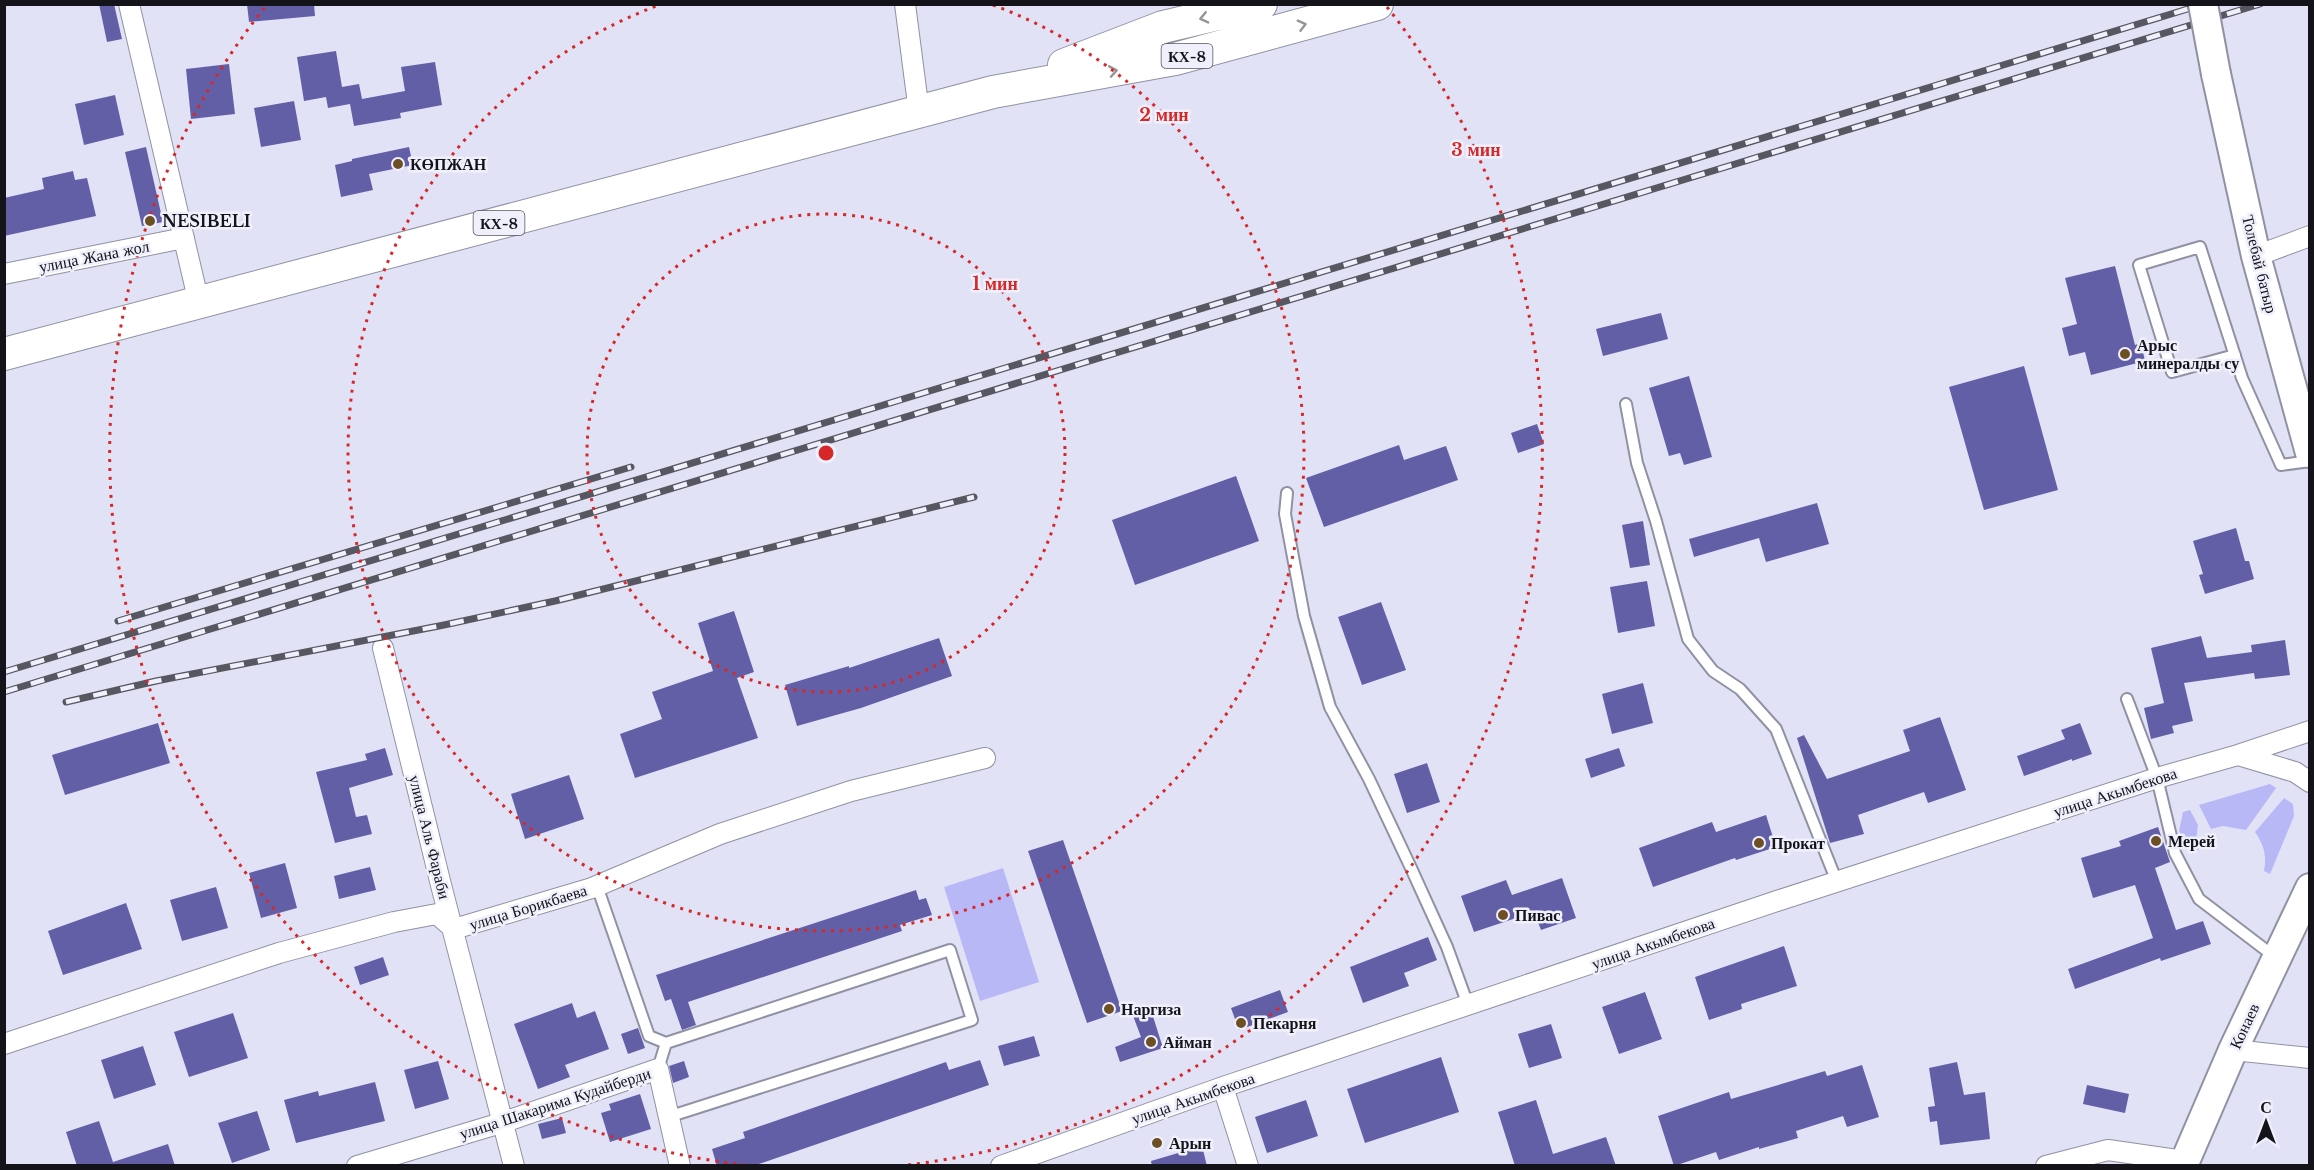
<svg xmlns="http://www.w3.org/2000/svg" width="2314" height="1170" font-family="'Libre Baskerville',serif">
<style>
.green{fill:#b8b8f6}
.building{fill:#635fa7}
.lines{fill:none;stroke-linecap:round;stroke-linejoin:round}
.service-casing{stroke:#9091a3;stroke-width:14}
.minor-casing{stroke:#9091a3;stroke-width:22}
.secondary-casing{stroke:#9091a3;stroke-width:32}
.primary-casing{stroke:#9091a3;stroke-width:34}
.service{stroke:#fff;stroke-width:10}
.minor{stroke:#fff;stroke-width:20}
.secondary{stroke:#fff;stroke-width:28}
.primary{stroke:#fff;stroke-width:32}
.rail-casing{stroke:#575762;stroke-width:7}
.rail{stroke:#f0f0fc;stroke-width:4.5;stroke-dasharray:14;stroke-linecap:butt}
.secondary-bridge-casing{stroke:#9091a3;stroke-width:32;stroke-linecap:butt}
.secondary-bridge{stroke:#fff;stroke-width:28}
.oneway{stroke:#959598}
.ring{fill:none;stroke:#d62828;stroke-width:3;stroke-dasharray:3 6}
.poi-dot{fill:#6d4f24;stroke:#f0f0fc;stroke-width:2}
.labels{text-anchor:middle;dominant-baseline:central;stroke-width:5;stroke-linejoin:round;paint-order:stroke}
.shield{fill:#f0f0fc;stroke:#55555d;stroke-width:1.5}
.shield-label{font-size:15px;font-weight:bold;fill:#131319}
.poi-label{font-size:16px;font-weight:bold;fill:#131319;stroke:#f0f0fc;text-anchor:start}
.street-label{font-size:16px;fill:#131319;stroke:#f0f0fc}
.centre{fill:#d62828;stroke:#f0f0fc;stroke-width:3}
.ring-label{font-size:18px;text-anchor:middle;font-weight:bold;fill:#d62828;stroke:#f0f0fc;stroke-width:5;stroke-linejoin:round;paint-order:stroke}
</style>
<rect width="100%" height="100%" fill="#e2e2f6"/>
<!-- green -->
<path class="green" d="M 2270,784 L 2276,788 L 2246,830 L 2223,826 L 2211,829 L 2199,805 Z
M 2284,798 L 2293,804 L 2294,816 L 2270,874 L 2264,871 C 2267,856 2264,845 2255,832 Z
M 2190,810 L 2198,825 L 2196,841 L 2199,849 L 2192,854 L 2179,831 L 2183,812 Z
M 1003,868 L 1039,982 L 980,1001 L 944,887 Z"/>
<!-- building -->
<path class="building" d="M 99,4 L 114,4 L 122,39 L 107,42 Z
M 247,4 L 314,4 L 315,16 L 249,22 Z
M 336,51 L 342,87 L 359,84 L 362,99 L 405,91 L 401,67 L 435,62 L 442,105 L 400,113 L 401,118 L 354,126 L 350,104 L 328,108 L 326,97 L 304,101 L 297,57 Z
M 229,64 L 235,114 L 191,119 L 186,69 Z
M 115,95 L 124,135 L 84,145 L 75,104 Z
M 294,101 L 301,140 L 261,147 L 254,108 Z
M 146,147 L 163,222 L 142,226 L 125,152 Z
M 409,147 L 413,165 L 369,174 L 373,190 L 341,197 L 335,165 L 352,161 L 352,159 Z
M 73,171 L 75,180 L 87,178 L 96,216 L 4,236 L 4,198 L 44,189 L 42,178 Z
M 2115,266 L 2135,345 L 2141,343 L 2145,361 L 2091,375 L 2085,352 L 2069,356 L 2062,328 L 2077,324 L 2065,278 Z
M 1661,313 L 1668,339 L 1603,356 L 1596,329 Z
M 2024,366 L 2058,490 L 1984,510 L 1949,387 Z
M 1689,376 L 1712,457 L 1684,465 L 1680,453 L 1669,456 L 1649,388 Z
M 1537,424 L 1544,444 L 1518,453 L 1511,433 Z
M 1399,445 L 1404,460 L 1446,446 L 1458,480 L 1324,527 L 1306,478 Z
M 1236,476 L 1259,541 L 1135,585 L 1112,520 Z
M 1817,503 L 1829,544 L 1766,562 L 1759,538 L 1694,557 L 1689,539 Z
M 1643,521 L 1650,565 L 1630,568 L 1622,525 Z
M 2236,528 L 2245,561 L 2249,561 L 2254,579 L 2205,594 L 2199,575 L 2203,574 L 2193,541 Z
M 1647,581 L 1655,626 L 1618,633 L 1610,587 Z
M 1381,602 L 1406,670 L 1362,685 L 1338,617 Z
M 734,611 L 754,672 L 737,678 L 758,738 L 635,778 L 620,734 L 662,719 L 652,692 L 713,671 L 698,623 Z
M 2201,636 L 2207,658 L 2252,652 L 2251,645 L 2285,640 L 2290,675 L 2255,679 L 2254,673 L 2184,683 L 2193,721 L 2172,726 L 2174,733 L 2151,739 L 2144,708 L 2164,703 L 2151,648 Z
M 939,638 L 952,676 L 861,708 L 797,726 L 785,685 L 849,666 L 849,668 Z
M 1643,683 L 1653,723 L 1612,734 L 1602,694 Z
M 1940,717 L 1966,790 L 1928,803 L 1924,792 L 1858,815 L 1864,834 L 1830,843 L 1797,738 L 1804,735 L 1827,779 L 1910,751 L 1903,730 Z
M 158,723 L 170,763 L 65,795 L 52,755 Z
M 2080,723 L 2092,754 L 2072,761 L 2072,759 L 2024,776 L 2017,756 L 2065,739 L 2061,730 Z
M 385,748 L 393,775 L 349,788 L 356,817 L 367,815 L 372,834 L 335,843 L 316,772 L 367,760 L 365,754 Z
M 1619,748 L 1625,766 L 1591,778 L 1585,759 Z
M 1427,763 L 1440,802 L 1407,813 L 1394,774 Z
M 569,775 L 584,819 L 525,839 L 511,794 Z
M 1766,815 L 1776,847 L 1736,860 L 1735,858 L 1653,887 L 1639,848 L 1712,822 L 1716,832 Z
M 2158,827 L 2170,862 L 2155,868 L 2176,930 L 2203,921 L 2211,944 L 2161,961 L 2160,958 L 2075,989 L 2068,969 L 2153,938 L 2135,885 L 2093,898 L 2081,858 L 2121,846 L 2119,841 Z
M 1063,840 L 1122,1011 L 1087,1023 L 1028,851 Z
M 285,863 L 297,908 L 261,918 L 249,873 Z
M 370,867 L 376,890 L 339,899 L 334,876 Z
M 1562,878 L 1576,918 L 1541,930 L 1534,912 L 1474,932 L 1461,896 L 1506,880 L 1512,895 Z
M 216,887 L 228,928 L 182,941 L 170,900 Z
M 916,890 L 919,900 L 926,898 L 932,915 L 900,925 L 902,931 L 688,1002 L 696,1025 L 682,1030 L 671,999 L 665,1001 L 656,975 Z
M 126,903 L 142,949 L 63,975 L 48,931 Z
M 1428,937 L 1437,960 L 1404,973 L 1409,986 L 1363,1003 L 1350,967 Z
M 1784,946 L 1797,986 L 1741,1004 L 1742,1009 L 1709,1020 L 1695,977 Z
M 383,957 L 389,975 L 360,985 L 354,967 Z
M 1280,990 L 1288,1012 L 1239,1030 L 1231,1008 Z
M 1645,992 L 1662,1039 L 1619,1054 L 1602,1007 Z
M 572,1003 L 577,1018 L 595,1011 L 609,1049 L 565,1065 L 570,1077 L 538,1089 L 514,1024 Z
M 1150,1007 L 1163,1048 L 1120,1062 L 1115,1047 L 1141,1037 L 1132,1013 Z
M 233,1013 L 248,1058 L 189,1077 L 174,1032 Z
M 1551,1024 L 1562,1058 L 1529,1068 L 1518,1034 Z
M 638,1028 L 645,1048 L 628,1054 L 621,1034 Z
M 1034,1036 L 1040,1056 L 1004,1066 L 998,1046 Z
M 143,1046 L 156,1085 L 114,1099 L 101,1060 Z
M 1441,1057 L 1459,1112 L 1365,1143 L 1347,1089 Z
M 980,1060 L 989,1085 L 753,1166 L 717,1166 L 712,1149 L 745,1138 L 743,1132 L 946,1062 L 949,1070 Z
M 438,1061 L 449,1099 L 415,1109 L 404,1070 Z
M 684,1061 L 689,1077 L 673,1083 L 669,1066 Z
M 1957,1062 L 1964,1095 L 1985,1092 L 1990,1139 L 1940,1145 L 1937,1121 L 1930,1122 L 1928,1107 L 1935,1106 L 1929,1068 Z
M 1862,1065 L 1879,1117 L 1847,1127 L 1843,1116 L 1796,1131 L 1798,1138 L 1759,1149 L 1759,1147 L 1719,1160 L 1716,1152 L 1674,1166 L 1658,1116 L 1729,1092 L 1731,1099 L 1825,1071 L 1827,1076 Z
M 375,1082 L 385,1121 L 296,1143 L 284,1100 L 318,1091 L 319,1096 Z
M 2087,1085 L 2129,1094 L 2125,1113 L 2083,1104 Z
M 640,1094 L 651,1129 L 610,1142 L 601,1113 L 611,1110 L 609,1104 Z
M 1306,1100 L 1318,1136 L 1267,1153 L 1255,1117 Z
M 1536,1100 L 1553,1154 L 1606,1137 L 1616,1166 L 1515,1166 L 1498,1112 Z
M 257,1111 L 270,1150 L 232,1163 L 218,1123 Z
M 562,1118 L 566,1133 L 542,1139 L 538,1124 Z
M 99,1121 L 113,1162 L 168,1144 L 175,1166 L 77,1166 L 66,1132 Z
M 1202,1146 L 1207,1166 L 1152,1166 L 1151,1161 Z"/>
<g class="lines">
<!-- service casing -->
<g class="service-casing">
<path id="service" d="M 2235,355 L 2172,372 L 2139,265 L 2200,247 L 2242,378 L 2281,465 L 2310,461
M 1626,404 L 1637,463 L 1656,521 L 1688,639 L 1713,671 L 1740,689 L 1776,729 L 1837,882
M 1287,493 L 1285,514 L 1304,616 L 1330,707 L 1369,779 L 1411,868 L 1447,947 L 1468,1005
M 2127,699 L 2157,778 L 2175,853 L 2199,899 L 2275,957
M 597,886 L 649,1036 L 666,1043
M 658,1069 L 666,1043 L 950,950 L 972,1020 L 668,1117"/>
</g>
<!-- minor casing -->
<g class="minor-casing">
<path id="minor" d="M 129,4 L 199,303
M 905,4 L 919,112
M 2256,256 L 2310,236
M 4,274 L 184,238
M 383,648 L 441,885 L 514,1166
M 2238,755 L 2295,772 L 2310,782
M 4,1044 L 279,953 L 394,922 L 437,914 L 454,929 L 592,888 L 720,834 L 851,791 L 985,758
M 2233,1050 L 2310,1058
M 1223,1087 L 1248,1166
M 357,1166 L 501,1123 L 658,1069 L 680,1166
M 1001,1166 L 1223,1087 L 1780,900 L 2157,778 L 2238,755 L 2310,731
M 2046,1166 L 2108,1150 L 2184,1161"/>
</g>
<!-- secondary casing -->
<g class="secondary-casing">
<path id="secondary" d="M 2216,74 L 2256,256 L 2310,453
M 2183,1166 L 2233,1050 L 2310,888"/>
</g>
<!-- primary casing -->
<g class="primary-casing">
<path id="primary" d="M 1064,65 L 1163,27 L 1261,4
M 4,354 L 993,92 L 1175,59 L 1377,4"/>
</g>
<!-- service -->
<use href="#service" class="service"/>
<!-- minor -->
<use href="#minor" class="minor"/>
<!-- secondary -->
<use href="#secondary" class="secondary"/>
<!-- primary -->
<use href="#primary" class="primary"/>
<!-- rail casing -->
<g class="rail-casing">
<path id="rail" d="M 118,621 L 631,467
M 4,672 L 2204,4
M 4,692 L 2260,4
M 66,702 L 156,681 L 444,625 L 555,601 L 974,497"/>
</g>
<!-- rail -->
<use href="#rail" class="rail"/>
<!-- secondary-bridge casing -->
<g class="secondary-bridge-casing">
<path id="secondary-bridge" d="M 2203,4 L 2216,74"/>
</g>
<!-- secondary-bridge -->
<use href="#secondary-bridge" class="secondary-bridge"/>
</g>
<!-- one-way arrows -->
<defs><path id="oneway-chevron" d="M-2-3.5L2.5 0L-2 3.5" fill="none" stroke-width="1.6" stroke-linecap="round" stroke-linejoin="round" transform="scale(1.5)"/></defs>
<g class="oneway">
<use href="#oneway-chevron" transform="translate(1204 18) rotate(167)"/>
<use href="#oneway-chevron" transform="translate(1302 25) rotate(-15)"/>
<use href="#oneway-chevron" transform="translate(1113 71) rotate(-10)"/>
</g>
<!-- distance rings -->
<g class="ring">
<circle cx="826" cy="453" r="239"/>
<path d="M993 5A478 478 0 1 1 659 5"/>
<path d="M745 1165A717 717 0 0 1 265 7M1387 7A717 717 0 0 1 907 1165"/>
</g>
<!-- markers -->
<g class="poi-dot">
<circle cx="398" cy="164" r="6"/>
<circle cx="150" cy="221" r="6"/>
<circle cx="2125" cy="354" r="6"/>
<circle cx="2156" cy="841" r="6"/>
<circle cx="1759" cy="843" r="6"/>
<circle cx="1503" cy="915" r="6"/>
<circle cx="1109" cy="1009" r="6"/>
<circle cx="1241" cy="1023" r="6"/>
<circle cx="1151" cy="1042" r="6"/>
<circle cx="1157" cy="1143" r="6"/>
</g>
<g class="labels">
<!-- shield labels -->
<g class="shield">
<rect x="1161.5" y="44" width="51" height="24" rx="4.5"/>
<rect x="473.5" y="211" width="51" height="24" rx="4.5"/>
</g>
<g class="shield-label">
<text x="1187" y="56">КХ-8</text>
<text x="499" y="223">КХ-8</text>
</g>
<!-- poi labels -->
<g class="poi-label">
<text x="410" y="164">КӨПЖАН</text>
<text x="162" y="221">NESIBELI</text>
<text x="2137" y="345">Арыс<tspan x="2137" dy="18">минералды су</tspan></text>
<text x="2168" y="841">Мерей</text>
<text x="1771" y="843">Прокат</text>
<text x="1515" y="915">Пивас</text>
<text x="1121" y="1009">Наргиза</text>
<text x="1253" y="1023">Пекарня</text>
<text x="1163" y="1042">Айман</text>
<text x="1169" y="1143">Арын</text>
</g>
<!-- street labels -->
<g class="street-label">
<text transform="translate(94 256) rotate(-11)">улица Жана жол</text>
<text transform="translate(2260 264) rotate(76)">Толебай батыр</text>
<text transform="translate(2115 792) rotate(-18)">улица Акымбекова</text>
<text transform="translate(430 837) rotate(76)">улица Аль Фараби</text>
<text transform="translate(528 907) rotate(-17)">улица Борикбаева</text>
<text transform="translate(1653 943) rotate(-19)">улица Акымбекова</text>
<text transform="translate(2244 1026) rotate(-65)">Конаев</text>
<text transform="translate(1193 1098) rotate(-19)">улица Акымбекова</text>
<text transform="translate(555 1103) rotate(-18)">улица Шакарима Кудайберди</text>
</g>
</g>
<circle cx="826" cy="453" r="9" class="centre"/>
<g class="ring-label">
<text x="1164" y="121">2 мин</text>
<text x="1476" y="156">3 мин</text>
<text x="995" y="290">1 мин</text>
</g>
<!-- border -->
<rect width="2314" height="1170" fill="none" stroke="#131319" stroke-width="12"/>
<!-- north arrow -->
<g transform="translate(2266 1122)" stroke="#f0f0fc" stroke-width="4.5" paint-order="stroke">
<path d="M0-4.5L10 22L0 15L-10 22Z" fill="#131319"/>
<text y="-9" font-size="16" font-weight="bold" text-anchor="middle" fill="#131319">С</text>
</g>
</svg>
